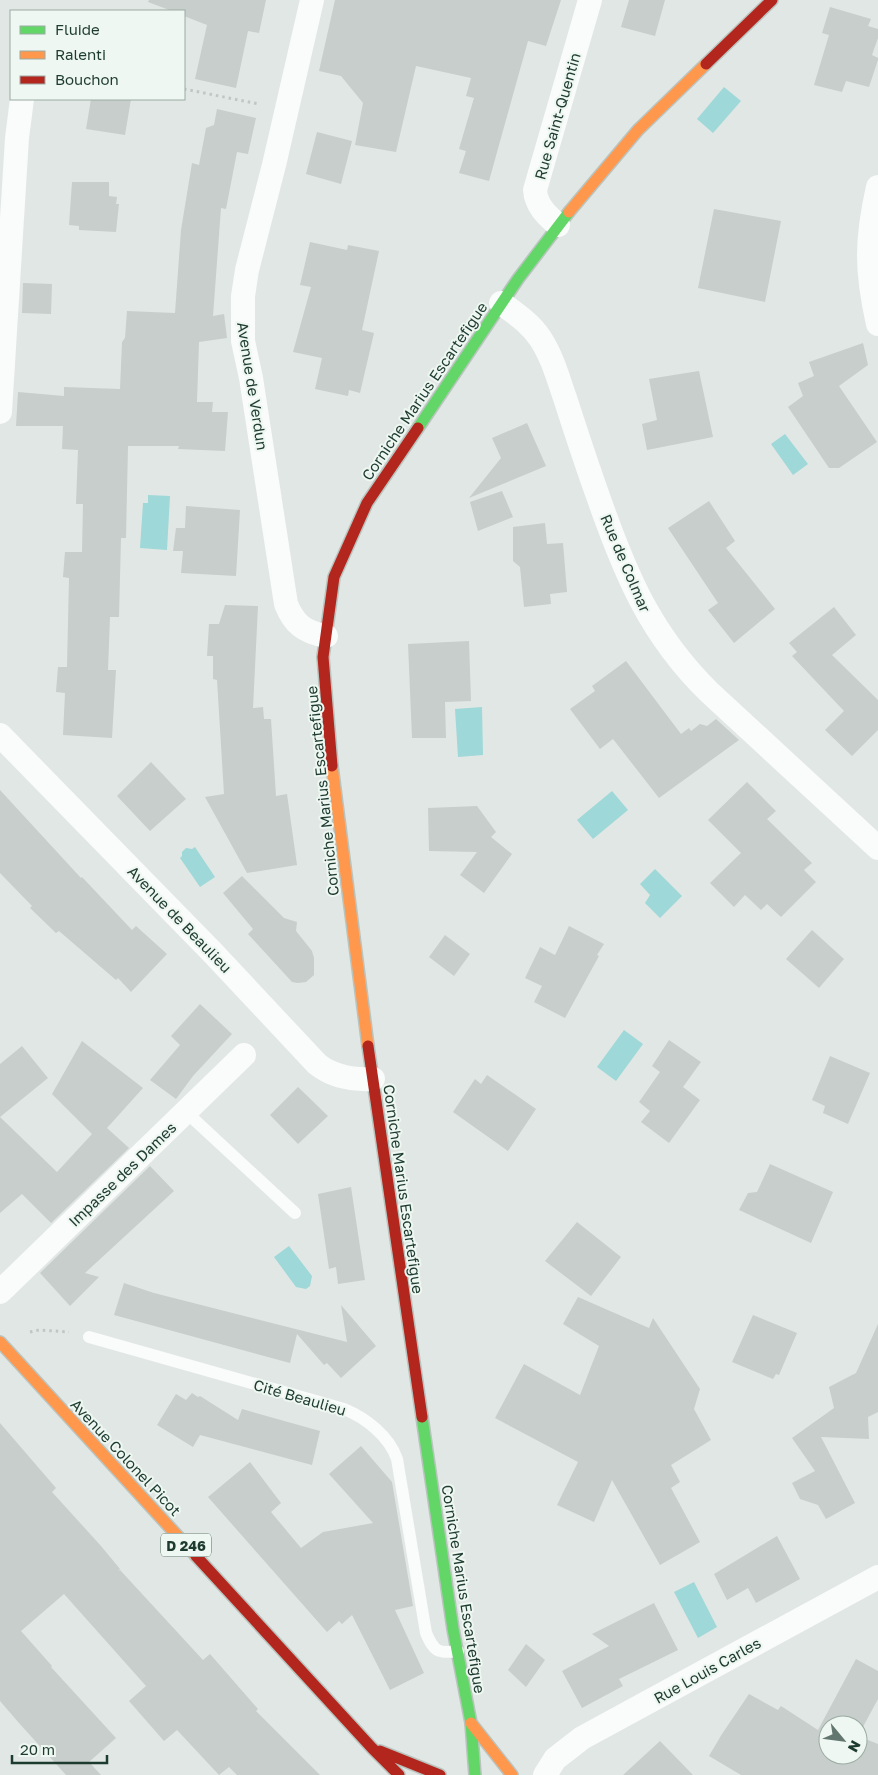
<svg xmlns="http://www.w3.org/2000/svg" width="878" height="1775" font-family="'Golos Text',sans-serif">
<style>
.water{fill:#9ed8d8}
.building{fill:#c8cecb;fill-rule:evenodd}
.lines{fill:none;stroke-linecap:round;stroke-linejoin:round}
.fast-casing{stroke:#bac4bf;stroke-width:14}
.slow-casing{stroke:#bac4bf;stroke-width:14}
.jam-casing{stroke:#bac4bf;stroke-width:14}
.path{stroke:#bfc7c4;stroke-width:3;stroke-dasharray:2.5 4;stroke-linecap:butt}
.lane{stroke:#fafbfb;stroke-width:12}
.street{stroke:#fafbfb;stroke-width:24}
.fast{stroke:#63d668;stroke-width:11}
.slow{stroke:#ff974d;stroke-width:11}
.jam{stroke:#b3261e;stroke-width:11}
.labels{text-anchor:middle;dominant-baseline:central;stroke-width:4;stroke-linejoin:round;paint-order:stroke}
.shield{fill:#eef7f1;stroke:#5c736a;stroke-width:1}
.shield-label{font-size:14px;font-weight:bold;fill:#1e3b30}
.street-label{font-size:15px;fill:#1e3b30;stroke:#eef7f1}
</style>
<rect width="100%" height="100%" fill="#e1e7e4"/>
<!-- water -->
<path class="water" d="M 724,87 L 741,101 L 713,133 L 697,119 Z
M 785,434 L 808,464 L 793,475 L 771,444 Z
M 148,495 L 170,496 L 167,550 L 140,548 L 143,503 L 148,503 Z
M 482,707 L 483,755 L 458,757 L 455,709 Z
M 612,791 L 628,810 L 593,839 L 577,820 Z
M 195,847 L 215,877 L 200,887 L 180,858 L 182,856 L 182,852 L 186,848 L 192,849 Z
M 655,869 L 682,896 L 660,918 L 645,903 L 650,895 L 640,884 Z
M 624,1030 L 643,1044 L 616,1081 L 597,1067 Z
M 289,1246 L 312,1276 L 310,1286 L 306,1289 L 296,1287 L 274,1257 Z
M 694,1582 L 717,1627 L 698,1638 L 674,1592 Z"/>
<!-- building -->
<path class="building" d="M 149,0 L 266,0 L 259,33 L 248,31 L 236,88 L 195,79 L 207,25 L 184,16 L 184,11 L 172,11 L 148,2 Z
M 335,0 L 561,0 L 546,46 L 528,41 L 489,181 L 459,173 L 466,151 L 459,149 L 474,98 L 466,96 L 471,78 L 416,66 L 396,152 L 355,145 L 363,103 L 341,76 L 319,71 Z
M 629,0 L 665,0 L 655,36 L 621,27 Z
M 830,7 L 871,19 L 868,26 L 878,29 L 878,38 L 872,55 L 878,58 L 878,60 L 869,87 L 846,81 L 842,92 L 814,85 L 829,35 L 822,33 Z
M 91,99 L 131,99 L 125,135 L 86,129 Z
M 217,109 L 256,118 L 248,154 L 237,152 L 226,209 L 221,208 L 213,316 L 224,314 L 227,338 L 199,342 L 197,402 L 213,402 L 212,412 L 228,412 L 225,451 L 178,449 L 179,446 L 128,446 L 126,538 L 121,538 L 119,617 L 110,617 L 108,670 L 116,670 L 112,738 L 63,735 L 65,693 L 56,692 L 58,667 L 67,667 L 69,578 L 63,577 L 65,552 L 82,552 L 83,504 L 76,504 L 78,450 L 62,449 L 63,426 L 16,426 L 18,392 L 64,396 L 64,387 L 120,389 L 122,342 L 125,338 L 127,311 L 175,313 L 181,230 L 192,163 L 199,165 L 206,128 L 214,125 Z
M 317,132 L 352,141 L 341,184 L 306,174 Z
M 72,182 L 109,182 L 109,196 L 117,197 L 116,204 L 119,204 L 116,232 L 79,230 L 79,226 L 69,225 Z
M 714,209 L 781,221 L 765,302 L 698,288 Z
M 310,242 L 347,250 L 348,245 L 379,251 L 362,330 L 374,333 L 360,393 L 349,390 L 348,396 L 315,389 L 322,358 L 293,352 L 311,287 L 300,285 Z
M 23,283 L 52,284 L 51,314 L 22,313 Z
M 863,343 L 868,365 L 839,386 L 877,442 L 839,468 L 829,468 L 788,407 L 803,396 L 798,383 L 814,376 L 809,362 Z
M 699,371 L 713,437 L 647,450 L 642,424 L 657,420 L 649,379 Z
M 527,423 L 546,466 L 469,498 L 501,458 L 492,438 Z
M 502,491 L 513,517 L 478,531 L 470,502 Z
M 709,501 L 735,541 L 726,548 L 775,609 L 734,643 L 708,610 L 718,603 L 668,528 Z
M 186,506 L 240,510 L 236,576 L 181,573 L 183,551 L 173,551 L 176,528 L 185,528 Z
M 545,523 L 547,544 L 563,543 L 567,592 L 550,594 L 551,604 L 524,607 L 520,567 L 513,561 L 513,527 Z
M 225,605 L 258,606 L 253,708 L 263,707 L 264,719 L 271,719 L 276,796 L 287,794 L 297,865 L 247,873 L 205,797 L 224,794 L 217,680 L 213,679 L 213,656 L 207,656 L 209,624 L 219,624 Z
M 834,607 L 856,635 L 832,655 L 878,700 L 878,730 L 852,756 L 825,730 L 844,711 L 792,656 L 797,652 L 789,643 Z
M 469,641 L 471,701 L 445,702 L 446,738 L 412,738 L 408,644 Z
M 626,661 L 681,734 L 689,728 L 691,731 L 700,724 L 707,726 L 716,719 L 739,740 L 659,798 L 613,739 L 600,749 L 570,709 L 595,691 L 592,686 Z
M 151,762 L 186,799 L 150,831 L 117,796 Z
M 747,782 L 776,811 L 767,819 L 812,863 L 804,870 L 816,882 L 781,917 L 767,904 L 761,910 L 745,895 L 734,907 L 710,883 L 741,853 L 708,820 Z
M 0,790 L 81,878 L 82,877 L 132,930 L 136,926 L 167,954 L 131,992 L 118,978 L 116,980 L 59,931 L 56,933 L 30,908 L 32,906 L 0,873 Z
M 477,806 L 496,832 L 491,837 L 512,854 L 484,893 L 460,875 L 477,852 L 429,851 L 428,808 Z
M 242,876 L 284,918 L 297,922 L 296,931 L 312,951 L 314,958 L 314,975 L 306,982 L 298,983 L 292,982 L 248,934 L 253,929 L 223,893 Z
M 569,926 L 604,944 L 597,955 L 599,956 L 565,1018 L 534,1002 L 542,986 L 525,978 L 540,947 L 555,955 Z
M 812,930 L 844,959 L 819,988 L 786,959 Z
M 445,935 L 470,954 L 454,976 L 429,957 Z
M 200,1004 L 232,1034 L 193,1076 L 176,1099 L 150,1080 L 180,1045 L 171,1036 Z
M 669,1040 L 701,1062 L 683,1087 L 700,1100 L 669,1143 L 641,1122 L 650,1111 L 639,1102 L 660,1072 L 652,1066 Z
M 82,1041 L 143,1088 L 107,1128 L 129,1148 L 51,1223 L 22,1194 L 0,1213 L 0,1064 L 22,1046 L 48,1078 L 0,1117 L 57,1172 L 92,1134 L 52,1094 Z
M 830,1056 L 870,1073 L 848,1124 L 823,1113 L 825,1106 L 812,1100 Z
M 487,1075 L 536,1109 L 508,1151 L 453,1112 L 475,1079 L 481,1084 Z
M 298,1087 L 328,1116 L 298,1144 L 270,1115 Z
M 770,1164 L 833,1192 L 811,1243 L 739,1210 L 748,1193 L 757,1192 Z
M 150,1166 L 174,1191 L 85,1273 L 99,1277 L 70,1306 L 40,1273 Z
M 351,1187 L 365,1280 L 338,1284 L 336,1267 L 329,1269 L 318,1194 Z
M 577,1222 L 621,1257 L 591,1296 L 545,1261 Z
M 124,1283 L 154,1293 L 347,1342 L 341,1305 L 376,1346 L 341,1378 L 327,1363 L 324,1365 L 297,1334 L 290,1363 L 114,1315 Z
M 578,1297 L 649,1328 L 653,1318 L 700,1389 L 694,1409 L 711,1440 L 671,1465 L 680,1482 L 671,1488 L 700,1542 L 660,1565 L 612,1480 L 594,1522 L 557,1505 L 578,1462 L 495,1418 L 524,1364 L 580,1395 L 599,1346 L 563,1324 Z
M 753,1315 L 797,1333 L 779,1375 L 776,1374 L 773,1379 L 732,1362 Z
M 878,1324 L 878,1412 L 868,1417 L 869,1439 L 821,1437 L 855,1503 L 826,1519 L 818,1505 L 800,1499 L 792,1483 L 815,1471 L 792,1438 L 834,1408 L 829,1387 L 856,1373 Z
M 192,1393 L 198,1397 L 200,1396 L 238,1420 L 242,1409 L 320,1431 L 312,1465 L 200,1435 L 193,1447 L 157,1425 L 176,1394 L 186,1400 Z
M 0,1423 L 56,1488 L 52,1492 L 101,1546 L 120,1569 L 118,1571 L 120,1570 L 203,1660 L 210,1654 L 258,1709 L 256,1711 L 320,1775 L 237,1775 L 229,1767 L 219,1775 L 177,1730 L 164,1741 L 129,1701 L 146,1686 L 64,1594 L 21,1631 L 52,1666 L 51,1667 L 116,1738 L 89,1762 L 101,1775 L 66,1775 L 19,1723 L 0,1701 Z
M 361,1446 L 392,1482 L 413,1606 L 395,1610 L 424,1673 L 390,1690 L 352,1615 L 342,1624 L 339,1621 L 327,1632 L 208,1497 L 250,1462 L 281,1503 L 271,1512 L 301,1548 L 323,1532 L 373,1523 L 329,1474 Z
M 777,1536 L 800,1579 L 756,1603 L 748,1588 L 727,1600 L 714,1574 Z
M 654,1603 L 678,1650 L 619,1679 L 623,1686 L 582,1708 L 562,1671 L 609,1646 L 592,1634 Z
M 526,1644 L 545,1660 L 526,1687 L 508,1670 Z
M 856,1659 L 878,1671 L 878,1699 L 858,1736 L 878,1744 L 878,1775 L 741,1775 L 709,1756 L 722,1734 L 749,1694 L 778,1710 L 781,1706 L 818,1730 ZM 828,1725 L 858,1725 L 858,1755 L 828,1755 Z
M 660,1741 L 693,1775 L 623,1775 Z"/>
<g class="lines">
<!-- fast casing -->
<g class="fast-casing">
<path id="fast" d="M 418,428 L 518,279 L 569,212
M 422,1417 L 453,1629 L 471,1723 L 475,1775"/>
</g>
<!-- slow casing -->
<g class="slow-casing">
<path id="slow" d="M 569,212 L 638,130 L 706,64
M 332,766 L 368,1046
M 0,1342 L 196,1556
M 471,1723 L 512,1775"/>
</g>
<!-- jam casing -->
<g class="jam-casing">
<path id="jam" d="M 706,64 L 772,0
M 332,766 L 323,657 L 334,577 L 367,503 L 418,428
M 368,1046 L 422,1417
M 196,1556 L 372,1748 L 399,1775
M 380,1751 L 440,1775"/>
</g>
<!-- path -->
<path class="path" d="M 184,89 L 259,104
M 30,1332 L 39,1330 L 69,1332"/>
<!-- lane -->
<path class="lane" d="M 186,1112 L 295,1213
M 89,1337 L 344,1409 C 366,1418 389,1436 397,1459 L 426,1633 C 434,1651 437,1654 458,1651"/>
<!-- street -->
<path class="street" d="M 312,0 L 274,165 L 247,270 L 243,296 L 243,341 L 251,378 L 286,604 C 294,624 304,632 326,636
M 878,187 C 866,240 866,271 878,324
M 558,225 C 546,215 536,205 535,190 L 590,0
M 501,303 C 516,314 530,323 540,338 C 552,356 558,378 565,398 C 576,432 587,466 599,499 C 626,576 651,635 709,692 L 878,848
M 0,412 L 17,138 L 22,99
M 0,735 L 213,953 L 317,1064 C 333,1077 353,1080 373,1079
M 0,1292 L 244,1055
M 545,1775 L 555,1759 L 582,1738 L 878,1577"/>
<!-- fast -->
<use href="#fast" class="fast"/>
<!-- slow -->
<use href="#slow" class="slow"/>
<!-- jam -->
<use href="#jam" class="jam"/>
</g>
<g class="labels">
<!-- shield labels -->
<rect class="shield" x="161" y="1533.5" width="50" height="23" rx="4"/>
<g class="shield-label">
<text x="186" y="1545">D 246</text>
</g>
<!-- street labels -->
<g class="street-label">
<text transform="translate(557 116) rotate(-74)">Rue Saint-Quentin</text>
<text transform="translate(253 386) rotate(81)">Avenue de Verdun</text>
<text transform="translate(424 391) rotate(-56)">Corniche Marius Escartefigue</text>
<text transform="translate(626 563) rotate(67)">Rue de Colmar</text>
<text transform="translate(322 791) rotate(-96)">Corniche Marius Escartefigue</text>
<text transform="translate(180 919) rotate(46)">Avenue de Beaulieu</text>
<text transform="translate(122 1174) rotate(-44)">Impasse des Dames</text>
<text transform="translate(404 1189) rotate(82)">Corniche Marius Escartefigue</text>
<text transform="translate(300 1397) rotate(16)">Cité Beaulieu</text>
<text transform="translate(126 1457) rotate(47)">Avenue Colonel Picot</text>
<text transform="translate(464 1589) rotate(81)">Corniche Marius Escartefigue</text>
<text transform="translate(707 1670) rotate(-29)">Rue Louis Carles</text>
</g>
</g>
<!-- legend -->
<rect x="10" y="10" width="175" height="90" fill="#eef7f1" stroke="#9baca4"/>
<rect x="20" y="26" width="25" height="8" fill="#63d668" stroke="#9baca4"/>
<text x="55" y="35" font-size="15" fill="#1e3b30">Fluide</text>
<rect x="20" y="51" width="25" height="8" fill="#ff974d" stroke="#9baca4"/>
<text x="55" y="60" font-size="15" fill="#1e3b30">Ralenti</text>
<rect x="20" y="76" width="25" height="8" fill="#b3261e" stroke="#9baca4"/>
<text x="55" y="85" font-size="15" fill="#1e3b30">Bouchon</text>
<!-- north arrow -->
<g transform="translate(843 1740) rotate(119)"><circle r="24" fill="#eef7f1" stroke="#9baca4"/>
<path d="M0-4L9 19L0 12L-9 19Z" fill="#62776f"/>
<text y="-8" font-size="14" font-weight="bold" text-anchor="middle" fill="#1e3b30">N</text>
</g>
<!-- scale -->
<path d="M12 1755v8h95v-8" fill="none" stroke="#1e3b30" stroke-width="2.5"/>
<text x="20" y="1755" font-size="15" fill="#1e3b30" stroke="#eef7f1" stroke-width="4" paint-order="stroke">20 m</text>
</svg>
